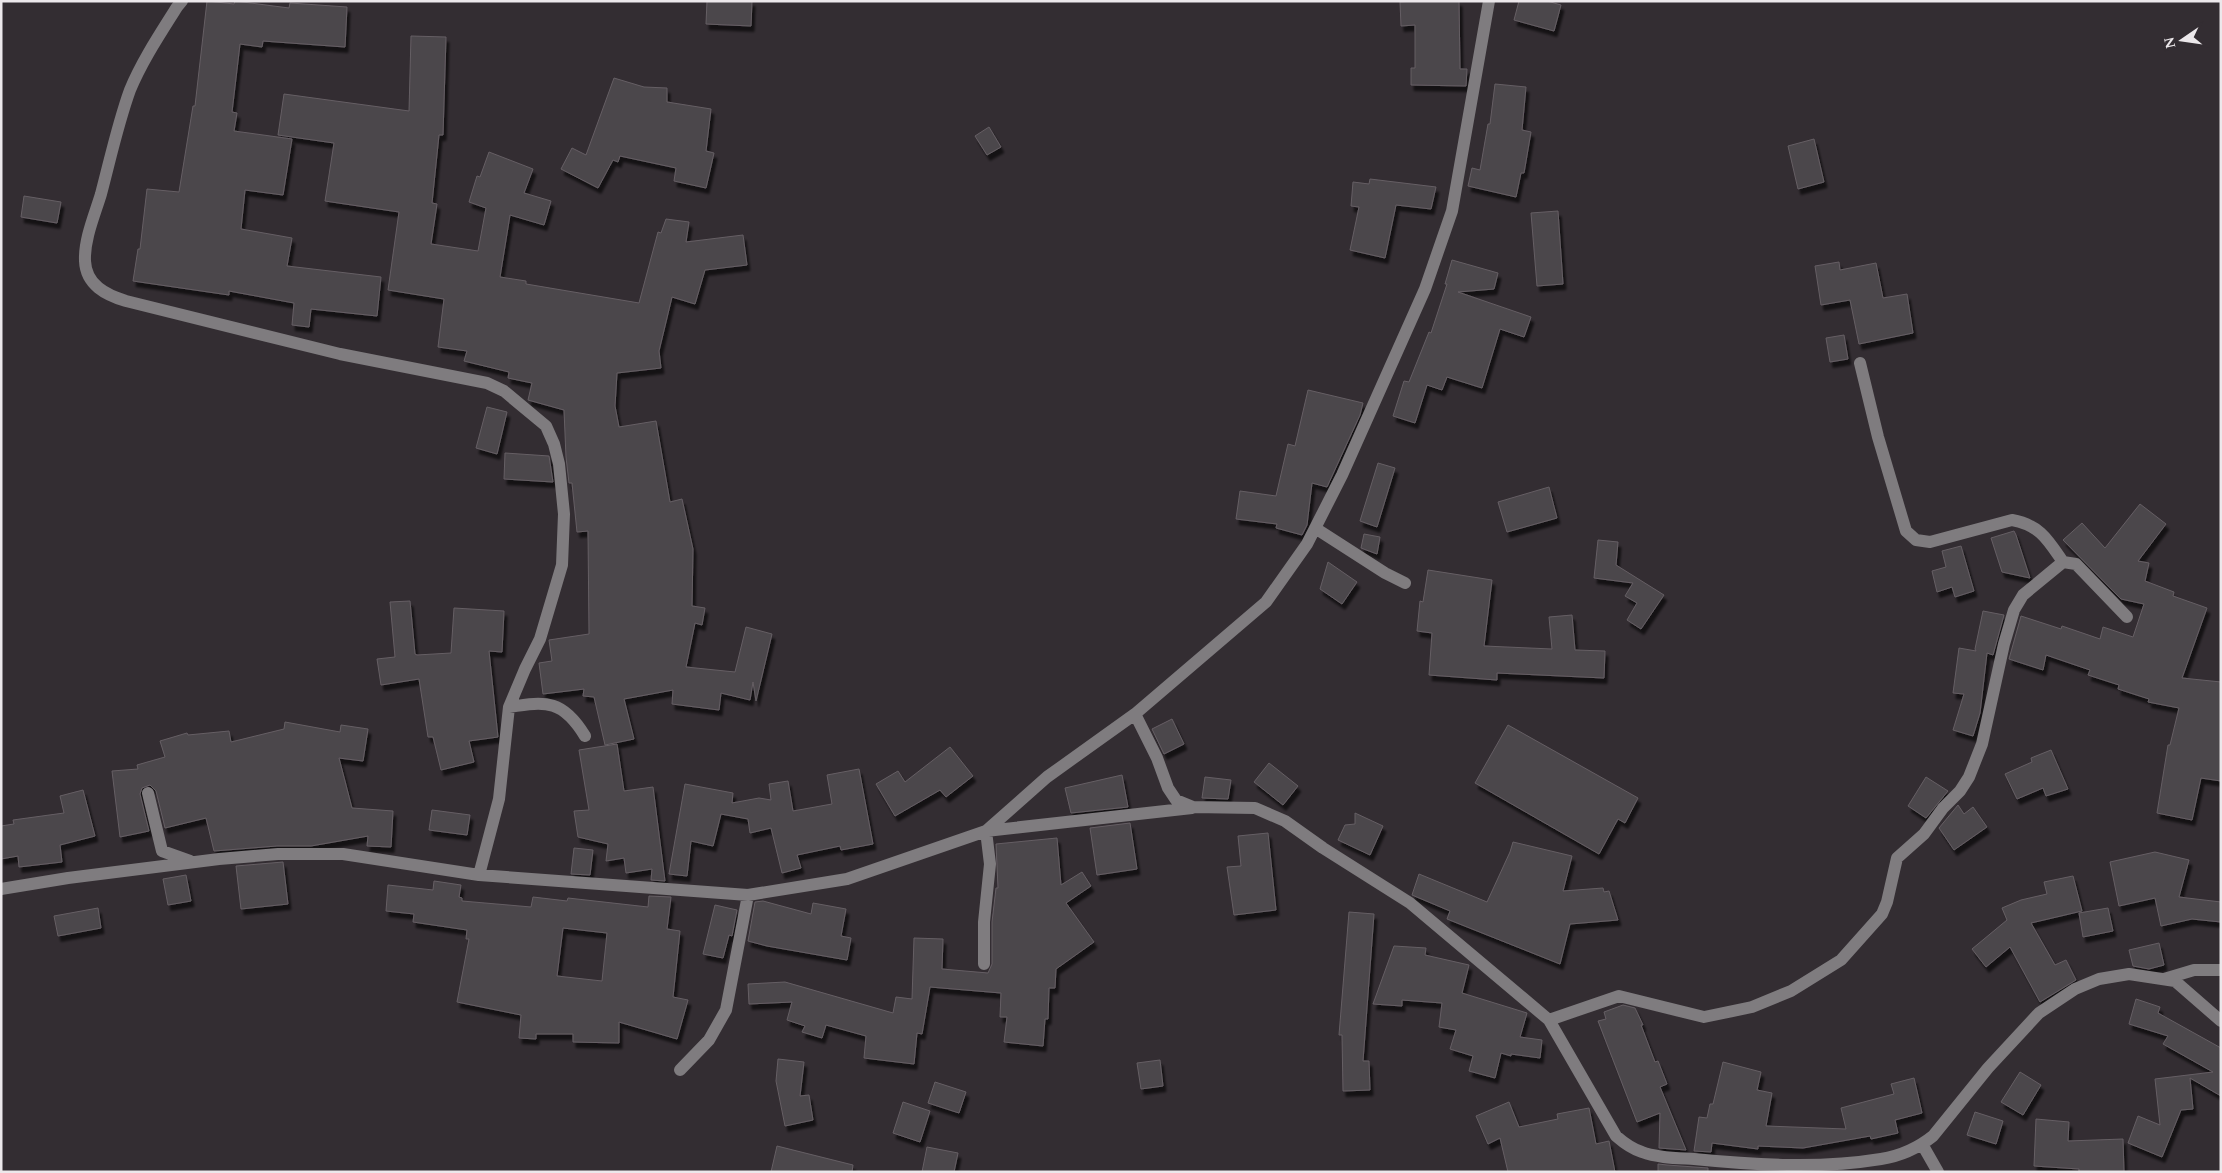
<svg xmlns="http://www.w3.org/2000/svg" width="2222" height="1173" font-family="Spectral,serif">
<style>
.building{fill:#4c464b;stroke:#655f64;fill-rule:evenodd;filter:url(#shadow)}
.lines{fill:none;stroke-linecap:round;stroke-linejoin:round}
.minor{stroke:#7f7c7f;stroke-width:12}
</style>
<defs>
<filter id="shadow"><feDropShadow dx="3" dy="5.5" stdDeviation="1" flood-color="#0009"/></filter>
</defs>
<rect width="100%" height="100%" fill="#332d32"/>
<!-- building -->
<path class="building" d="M 207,1 L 234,4 L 235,1 L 289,8 L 290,3 L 347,7 L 345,47 L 263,41 L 262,47 L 240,44 L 232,112 L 237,113 L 234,131 L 292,139 L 283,195 L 245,190 L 241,229 L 292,238 L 287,266 L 381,277 L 377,316 L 311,309 L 309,327 L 292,325 L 294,303 L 229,291 L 229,295 L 133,281 L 138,249 L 140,249 L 147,189 L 179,192 L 193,106 L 195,106 Z
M 707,1 L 752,1 L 751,26 L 706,24 Z
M 1414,1 L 1459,1 L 1460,69 L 1467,69 L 1466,86 L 1411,85 L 1411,68 L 1415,68 L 1415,25 L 1401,26 L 1400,2 Z
M 1519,1 L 1547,1 L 1561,5 L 1554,31 L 1514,20 Z
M 411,36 L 446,37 L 443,135 L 439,135 L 432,203 L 437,204 L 431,244 L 478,251 L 486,208 L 469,202 L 477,176 L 480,177 L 489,152 L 533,169 L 524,193 L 551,201 L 544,225 L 510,215 L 500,277 L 526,281 L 526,284 L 639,303 L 658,232 L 661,233 L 666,219 L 689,222 L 686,242 L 743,235 L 747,265 L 705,270 L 695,304 L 672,297 L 659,351 L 661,368 L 617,373 L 615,406 L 619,427 L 656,421 L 670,502 L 682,499 L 693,549 L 692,606 L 705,608 L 702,625 L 695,623 L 686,667 L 735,672 L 746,627 L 772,634 L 756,701 L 753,682 L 750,700 L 721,693 L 719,710 L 672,704 L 673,690 L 624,699 L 634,739 L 605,745 L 594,697 L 583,696 L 584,689 L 543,694 L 539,663 L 552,661 L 549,640 L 589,634 L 588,531 L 577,532 L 572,483 L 569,483 L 566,457 L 564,410 L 528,400 L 532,383 L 508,378 L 509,372 L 464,361 L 467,351 L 438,347 L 444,299 L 388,290 L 399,212 L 325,201 L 334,143 L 278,135 L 284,94 L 409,111 Z
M 614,78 L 644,87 L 667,88 L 667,102 L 711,109 L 706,151 L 714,153 L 706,188 L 674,181 L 676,168 L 620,156 L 618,162 L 613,160 L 598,188 L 561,169 L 572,148 L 586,155 Z
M 1495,84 L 1526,87 L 1522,130 L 1531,132 L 1524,173 L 1521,173 L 1516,197 L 1468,186 L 1472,168 L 1480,170 L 1488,124 L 1490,124 Z
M 989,127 L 1001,147 L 987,155 L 975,136 Z
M 1814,139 L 1824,182 L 1798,189 L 1788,146 Z
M 1370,179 L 1436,187 L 1431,209 L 1396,205 L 1385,258 L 1350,250 L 1359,207 L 1351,206 L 1353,182 L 1369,184 Z
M 24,196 L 61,202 L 57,223 L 21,217 Z
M 1558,211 L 1563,284 L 1537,286 L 1531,213 Z
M 1452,260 L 1498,273 L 1494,289 L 1458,292 L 1531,317 L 1524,337 L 1500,329 L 1482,388 L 1447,377 L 1442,390 L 1427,385 L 1415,423 L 1393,416 L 1404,381 L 1409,382 L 1429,332 L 1431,333 L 1447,284 L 1445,284 Z
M 1839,262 L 1840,270 L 1876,263 L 1883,298 L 1907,294 L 1913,333 L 1859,344 L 1850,300 L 1821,305 L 1815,266 Z
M 1844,335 L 1848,359 L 1830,362 L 1826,338 Z
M 1308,390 L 1363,403 L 1360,415 L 1327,487 L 1312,483 L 1307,525 L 1302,535 L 1276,528 L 1277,524 L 1236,519 L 1240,491 L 1276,496 L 1288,444 L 1295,446 Z
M 487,407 L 507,412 L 497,454 L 476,448 Z
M 505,453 L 549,456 L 553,482 L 504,479 Z
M 1378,463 L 1395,468 L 1377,527 L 1360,521 Z
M 1549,487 L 1557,518 L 1507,532 L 1498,502 Z
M 2140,504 L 2166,524 L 2138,561 L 2149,563 L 2145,581 L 2174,592 L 2173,596 L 2207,608 L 2182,678 L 2221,682 L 2221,781 L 2201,778 L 2192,820 L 2157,813 L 2168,745 L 2170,745 L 2179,708 L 2148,702 L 2149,699 L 2118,689 L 2119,685 L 2088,675 L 2090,670 L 2046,655 L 2043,670 L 2009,659 L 2021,616 L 2061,629 L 2062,626 L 2100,639 L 2103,627 L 2133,637 L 2144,604 L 2121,599 L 2063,540 L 2082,523 L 2105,548 Z
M 2014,531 L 2016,535 L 2030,578 L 2002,572 L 1991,538 Z
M 1364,534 L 1380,537 L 1377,554 L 1361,548 Z
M 1598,540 L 1618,542 L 1616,565 L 1664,595 L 1641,629 L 1627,620 L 1637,603 L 1625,596 L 1633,583 L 1594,578 Z
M 1961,546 L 1974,591 L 1955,597 L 1952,587 L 1937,592 L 1932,571 L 1946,567 L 1942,551 Z
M 1328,562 L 1357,582 L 1342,604 L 1320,589 Z
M 1428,570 L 1492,580 L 1484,646 L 1552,649 L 1549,617 L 1572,615 L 1575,650 L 1605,651 L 1604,678 L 1497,673 L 1497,680 L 1429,675 L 1432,633 L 1417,631 L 1420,601 L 1423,602 Z
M 410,601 L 415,654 L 417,655 L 451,653 L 454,608 L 504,611 L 502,652 L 489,651 L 498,737 L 469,741 L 474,762 L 441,770 L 433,737 L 428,737 L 419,679 L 381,685 L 377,659 L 395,657 L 390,602 Z
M 1983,611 L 2004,615 L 1993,655 L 1987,653 L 1980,713 L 1973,736 L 1953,730 L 1964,694 L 1953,693 L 1959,648 L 1976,651 L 1975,649 Z
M 1172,719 L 1184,744 L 1164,754 L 1152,729 Z
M 285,722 L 340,732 L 341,725 L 368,729 L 363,761 L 339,758 L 352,808 L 393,811 L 391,847 L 367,846 L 368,836 L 311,846 L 277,846 L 214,851 L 206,818 L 165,828 L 156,791 L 150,785 L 142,788 L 140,794 L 149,831 L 120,837 L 112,771 L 138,769 L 137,765 L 165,757 L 160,741 L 187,733 L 188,735 L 229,731 L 231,742 L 284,729 Z
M 1508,725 L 1638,798 L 1625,823 L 1618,819 L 1599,854 L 1475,783 Z
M 617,744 L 624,791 L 653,787 L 665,881 L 651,880 L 652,869 L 626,873 L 624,858 L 606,861 L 608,844 L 578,837 L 574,811 L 589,810 L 579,750 Z
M 950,747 L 973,776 L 946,797 L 940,790 L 895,816 L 876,784 L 898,771 L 905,782 Z
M 2051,750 L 2068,789 L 2046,796 L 2043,788 L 2017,799 L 2005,774 L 2032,762 L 2031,758 Z
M 1269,763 L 1298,786 L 1283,805 L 1254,782 Z
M 859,769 L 873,844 L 841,850 L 840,846 L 797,855 L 801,868 L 782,873 L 771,828 L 750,833 L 748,819 L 721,814 L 713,846 L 691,841 L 687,876 L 669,874 L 685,784 L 733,793 L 732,803 L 759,798 L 771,800 L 769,784 L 788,781 L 793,811 L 832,804 L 827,775 Z
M 1122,775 L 1128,807 L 1071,813 L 1065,788 Z
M 1205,777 L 1231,780 L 1228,799 L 1202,798 Z
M 1926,777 L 1948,791 L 1926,818 L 1908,806 Z
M 83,790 L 95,836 L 60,845 L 62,862 L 19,867 L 18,856 L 1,859 L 1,826 L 14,824 L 13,820 L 64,813 L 60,796 Z
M 1958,805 L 1964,814 L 1973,807 L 1987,827 L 1954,850 L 1939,828 Z
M 432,810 L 470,815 L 467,835 L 429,830 Z
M 1355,813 L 1383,826 L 1370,855 L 1338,840 L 1345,825 L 1355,824 Z
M 1130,823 L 1137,869 L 1097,875 L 1090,828 Z
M 1268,833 L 1276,910 L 1234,915 L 1227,867 L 1241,866 L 1238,836 Z
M 1057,838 L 1061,885 L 1082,872 L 1091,886 L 1066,903 L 1094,942 L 1056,969 L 1055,988 L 1049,988 L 1048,1019 L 1045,1019 L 1043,1046 L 1004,1042 L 1007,1017 L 1000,1017 L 1001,993 L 930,987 L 922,1034 L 917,1033 L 914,1064 L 864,1058 L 866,1036 L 826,1025 L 822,1038 L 802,1032 L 805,1026 L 787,1020 L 792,1002 L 749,1004 L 748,984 L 785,982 L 893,1013 L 896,997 L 912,999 L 914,938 L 943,939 L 942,969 L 988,973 L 992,964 L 992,922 L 996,888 L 998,888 L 996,844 Z
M 1513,842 L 1572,856 L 1563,891 L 1603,888 L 1604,892 L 1609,891 L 1618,920 L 1570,924 L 1560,964 L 1447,919 L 1450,911 L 1412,895 L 1419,874 L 1487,902 L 1510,852 Z
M 574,848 L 593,850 L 590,875 L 571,874 Z
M 2155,852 L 2189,860 L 2179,897 L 2221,902 L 2221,922 L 2192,919 L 2161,926 L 2155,898 L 2119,906 L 2110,862 Z
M 283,862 L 288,904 L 241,909 L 236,866 Z
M 186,875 L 191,901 L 168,905 L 163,879 Z
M 2073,876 L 2082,911 L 2031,923 L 2055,965 L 2066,960 L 2076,980 L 2040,1002 L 2010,947 L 1986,967 L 1972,949 L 2007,920 L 2002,908 L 2021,900 L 2047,894 L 2044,882 Z
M 434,881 L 461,885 L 459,897 L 462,898 L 462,901 L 531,907 L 533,897 L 567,901 L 568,898 L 648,907 L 649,896 L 671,897 L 667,929 L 680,931 L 673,997 L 688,1000 L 677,1039 L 619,1022 L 619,1043 L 573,1042 L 573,1034 L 536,1034 L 536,1039 L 519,1038 L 521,1015 L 457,1002 L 469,939 L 466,939 L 467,930 L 413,922 L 414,914 L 386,911 L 388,885 L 433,890 ZM 563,928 L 607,933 L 602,981 L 557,976 Z
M 763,901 L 811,914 L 813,903 L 846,909 L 841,936 L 851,938 L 847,960 L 767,946 L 748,941 L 755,902 Z
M 715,905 L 737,910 L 732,936 L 729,935 L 723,958 L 703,954 Z
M 98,908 L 101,928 L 58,936 L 54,916 Z
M 2108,908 L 2113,931 L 2083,937 L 2079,913 Z
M 1349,912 L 1374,914 L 1363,1061 L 1369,1061 L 1370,1090 L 1343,1091 L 1342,1035 L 1339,1035 Z
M 2159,943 L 2164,965 L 2149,969 L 2133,966 L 2129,950 Z
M 1394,946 L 1426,948 L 1425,955 L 1469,965 L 1462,993 L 1527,1013 L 1520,1037 L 1542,1040 L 1540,1058 L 1511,1054 L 1511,1056 L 1501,1053 L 1495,1078 L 1469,1071 L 1473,1056 L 1450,1049 L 1456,1030 L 1439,1027 L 1442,1003 L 1402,1000 L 1402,1006 L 1373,1004 Z
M 2136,999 L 2160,1007 L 2158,1013 L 2221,1048 L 2221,1096 L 2190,1078 L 2193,1109 L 2181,1110 L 2162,1157 L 2128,1143 L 2138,1116 L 2160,1125 L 2155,1079 L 2213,1072 L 2163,1044 L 2168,1036 L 2129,1024 Z
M 1623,1005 L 1635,1008 L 1643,1025 L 1641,1025 L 1655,1062 L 1658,1061 L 1667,1084 L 1660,1087 L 1686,1150 L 1659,1148 L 1660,1113 L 1637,1122 L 1598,1021 L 1606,1019 L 1604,1012 Z
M 778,1059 L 804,1062 L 800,1096 L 809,1095 L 813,1120 L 785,1126 L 776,1081 Z
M 1160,1060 L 1163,1086 L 1141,1089 L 1137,1063 Z
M 1723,1062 L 1761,1072 L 1757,1090 L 1772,1093 L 1766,1126 L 1846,1129 L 1841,1108 L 1894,1094 L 1891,1084 L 1914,1078 L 1922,1113 L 1895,1120 L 1898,1133 L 1871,1139 L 1870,1136 L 1803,1148 L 1758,1146 L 1758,1149 L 1712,1143 L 1711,1152 L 1694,1151 L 1699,1117 L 1707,1118 L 1710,1104 L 1713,1104 Z
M 2020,1072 L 2041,1085 L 2023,1115 L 2001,1102 Z
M 935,1082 L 966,1092 L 959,1113 L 928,1103 Z
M 903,1102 L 930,1111 L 920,1142 L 893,1133 Z
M 1509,1102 L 1519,1127 L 1558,1119 L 1557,1114 L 1589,1108 L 1596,1144 L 1609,1141 L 1615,1172 L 1508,1172 L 1500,1138 L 1488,1144 L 1476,1116 Z
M 1975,1112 L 2003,1121 L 1996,1144 L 1967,1135 Z
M 2036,1119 L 2069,1122 L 2068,1141 L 2123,1139 L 2124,1172 L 2079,1172 L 2079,1169 L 2034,1166 Z
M 777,1146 L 853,1165 L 852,1172 L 771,1172 Z
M 927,1147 L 958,1153 L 954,1172 L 922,1172 Z
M 1658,1164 L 1667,1165 L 1708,1168 L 1708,1172 L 1658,1172 Z"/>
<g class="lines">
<!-- minor -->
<path class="minor" d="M 182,1 L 177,7 C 160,34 142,61 130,90 C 118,123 110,160 101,194 C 95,214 84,239 85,261 C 86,285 106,295 126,301 L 340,354 L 487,383 L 504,391 L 546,426 L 554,444 L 559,464 L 564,514 L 562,565 L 540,639 L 525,669 L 509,707 L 499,799 L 479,875
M 1315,528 L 1385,573 L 1405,583
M 2063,562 L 2076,564 L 2127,617
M 509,707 C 547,701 563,700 585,736
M 1135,714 L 1157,758 L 1168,788 L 1176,800 L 1193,807 L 1255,808 L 1285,821 L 1323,848 L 1410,903 L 1549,1020 L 1616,1136 C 1624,1143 1632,1149 1642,1152 C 1658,1158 1677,1158 1694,1159 C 1755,1165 1820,1169 1881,1159 C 1900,1156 1918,1148 1933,1136 L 1988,1068 L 2039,1013 L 2075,989 L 2099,979 L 2129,974 L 2175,981 L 2221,1021
M 148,793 L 162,851 L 190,861
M 1,889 L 68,878 L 219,859 L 278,854 L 343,854 L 479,875 L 748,895 L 847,879 L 986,831 L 1047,777 L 1135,714 L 1266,602 L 1307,544 L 1342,475 L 1425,289 L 1452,211 L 1489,1
M 984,964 L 984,922 L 990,864 L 986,831 L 1192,808
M 2164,979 L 2194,970 L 2221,970
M 1549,1020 L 1619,996 L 1704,1017 L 1752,1007 L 1791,991 L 1841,960 L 1882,914 L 1887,902 L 1897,858 L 1924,834 L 1943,808 L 1960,791 L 1969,777 L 1982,744 L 2004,644 L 2014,610 L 2023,595 L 2063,562 C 2048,540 2040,525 2012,520 L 1930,542 L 1916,540 L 1906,531 L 1878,437 L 1860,363
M 680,1070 L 709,1040 L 726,1010 L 748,895
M 1922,1144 L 1938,1172"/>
</g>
<!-- border -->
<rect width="2222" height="1173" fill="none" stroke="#ece8eb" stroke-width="5"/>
<!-- north arrow -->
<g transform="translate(2182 40) rotate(257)" stroke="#332d32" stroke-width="4" paint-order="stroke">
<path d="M0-4L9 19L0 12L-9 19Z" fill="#ece8eb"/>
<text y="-8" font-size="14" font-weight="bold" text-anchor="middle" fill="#ece8eb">N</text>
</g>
</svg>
